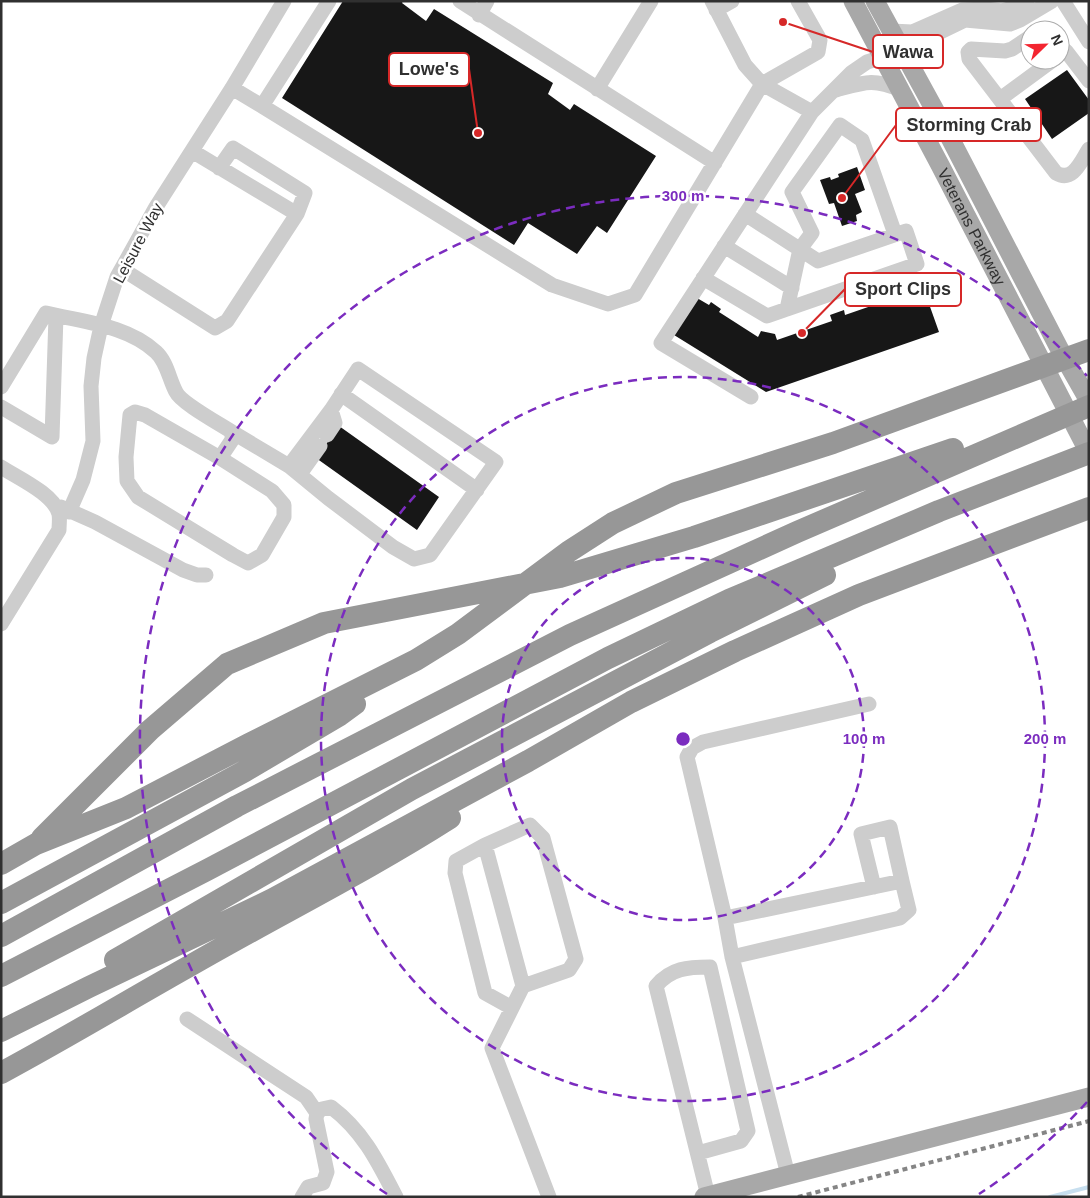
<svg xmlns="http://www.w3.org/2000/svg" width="1090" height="1198" font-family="Arial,sans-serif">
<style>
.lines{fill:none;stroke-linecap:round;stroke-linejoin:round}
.stream{stroke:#c7dfef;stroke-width:4}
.building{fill:#171717}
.minor{stroke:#cdcdcd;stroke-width:15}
.major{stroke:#a8a8a8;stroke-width:19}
.highway{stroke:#979797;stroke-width:22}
.rail{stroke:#858585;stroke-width:4;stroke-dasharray:5 4;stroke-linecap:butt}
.ring{fill:none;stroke:#7b2cbf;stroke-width:2.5;stroke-dasharray:9 6}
.labels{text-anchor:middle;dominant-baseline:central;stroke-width:5;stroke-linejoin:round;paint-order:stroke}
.street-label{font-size:16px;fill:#303030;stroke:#fff}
.centre{fill:#7b2cbf;stroke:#fff;stroke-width:2.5}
.ring-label{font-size:15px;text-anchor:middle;font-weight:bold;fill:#7b2cbf;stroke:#fff;stroke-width:5;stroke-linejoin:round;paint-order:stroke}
.leader{fill:none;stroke:#d62828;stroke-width:2}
.callout-dot{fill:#d62828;stroke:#fff;stroke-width:2}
.callout{fill:#fff;stroke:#d62828;stroke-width:2}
.callout-label{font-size:18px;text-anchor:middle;font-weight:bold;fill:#303030}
</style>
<rect width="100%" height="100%" fill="#fff"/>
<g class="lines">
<!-- stream -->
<path class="stream" d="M 1050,1197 L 1089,1187"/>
</g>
<!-- building -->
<path class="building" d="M 343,1 L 403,1 L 402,3 L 426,21 L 434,9 L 553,83 L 548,94 L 570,110 L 574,104 L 656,156 L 607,233 L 597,226 L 577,254 L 528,223 L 514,245 L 282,98 Z
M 1067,70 L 1089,100 L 1089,113 L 1052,139 L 1025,99 Z
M 857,167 L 865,190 L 855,194 L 862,212 L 856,215 L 857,221 L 842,226 L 834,203 L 829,204 L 820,180 L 830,177 L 831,180 L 839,177 L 838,174 Z
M 909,287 L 910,291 L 923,287 L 939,332 L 766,392 L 674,335 L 697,298 L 709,305 L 711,302 L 721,309 L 719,312 L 758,337 L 761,331 L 775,334 L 777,340 L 832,321 L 830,315 L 844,310 L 845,315 L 897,297 L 895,292 Z
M 339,426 L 439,497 L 417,530 L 316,458 Z"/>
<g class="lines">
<!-- minor -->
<path class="minor" d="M 329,1 L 262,106 L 552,285 L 608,304 L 635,295 L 762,84 L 818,52 L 820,40 L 798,1
M 460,1 L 715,163
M 712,1 L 745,65 L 762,84 L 812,112
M 1063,1 L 1089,42
M 716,10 L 732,1
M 479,15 L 487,1
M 891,31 L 912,32 L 962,10 L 986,9 L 1002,11 L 1016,7 L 1027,1
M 1030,37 L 1012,49 L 1005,51 L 971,49 L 968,52 L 969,59 L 1056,173 C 1073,183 1081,161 1089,149
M 1066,51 L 1089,81
M 906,56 L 934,35 L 965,20 L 1010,24 L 1020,20 L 1052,1
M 232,88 L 262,106
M 597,89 L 651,1
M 836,90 C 865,82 873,78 901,90
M 1000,99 L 1053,60
M 219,168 L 233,148 L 305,193 L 297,214
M 724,246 L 792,288
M 122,269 L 215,328 L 227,321 L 297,214 L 192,151
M 703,278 L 767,316 L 917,264 L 906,231 L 818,261 L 745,214
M 787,309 L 800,249 L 812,233 L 792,192 L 840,125 L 862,140 L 895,234
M 1,387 L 46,313 C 82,322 127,325 156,352 C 167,362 169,379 176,392 C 181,403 220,424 232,432 L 232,440 L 220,458 L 145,415 L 135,412 L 130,415 L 126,457 L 127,481 L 138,497 L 233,555 L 248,563 L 262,555 L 284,517 L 284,505 L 272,491 L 220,458
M 341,394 L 477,490
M 751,397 L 661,343 L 812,112 L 851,73 L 867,62 L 883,57
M 1,407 L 52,437 L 56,316
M 232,432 L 289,466 L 328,498 L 393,547 L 414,559 L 430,555 L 496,462 L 358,369 L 331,410 L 289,466
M 327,435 L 335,423 L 331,410
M 1,467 C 18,478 54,494 59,514 C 60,519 59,525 59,530 L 1,624
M 300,474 L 320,446
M 61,507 L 95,522 L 183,570 L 197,575 L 206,575
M 69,512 L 83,480 L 93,441 L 91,386 L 94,358 L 101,326 L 117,277 L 156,207 L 232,88 L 284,1
M 485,845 L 456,861 L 455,873 L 485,993 L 512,1008
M 874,887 L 861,834 L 890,827 L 902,881
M 725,918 L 902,881 L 909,910 L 900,918 L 732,957
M 523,986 L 569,970 L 576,959 L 543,838 L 530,825 L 485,845 L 523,986 L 492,1048 L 549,1197
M 187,1019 L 306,1097 L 317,1113
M 698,1153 L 741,1141 L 748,1131 L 710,967 C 688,967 671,968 656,986 L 708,1196
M 788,1175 L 732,957 L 725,918 L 687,757 L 692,748 L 703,742 L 869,704
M 302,1197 L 308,1187 L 323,1183 L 327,1172 L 316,1119 L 317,1113 L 322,1109 L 331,1107 C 363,1131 378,1162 396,1197"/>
<!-- major -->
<g class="major">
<path id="s1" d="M 853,1 L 940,165 L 1089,453"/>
<path d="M 875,1 L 949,136 L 1060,350 L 1089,401"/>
<path d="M 704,1197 L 1089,1097"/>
</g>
<!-- highway -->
<path class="highway" d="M 42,838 L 150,730 L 227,664 L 324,623 L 560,577 L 694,537 L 953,449
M 1,864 L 36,844 L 126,808 L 249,744 L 416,660 L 458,634 L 568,552 L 613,523 L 676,493 L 833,443 L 1089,350
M 1,903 L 245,771 L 340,715 L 355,704
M 1,936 L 237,806 L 570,635 L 797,532 L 1089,406
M 115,960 L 412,789 L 710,632 L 825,575
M 1,976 L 207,870 L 608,658 L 729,600 L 939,511 L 1089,453
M 1,1031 L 89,987 L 273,899 L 528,761 L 631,702 L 735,651 L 859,595 L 1089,508
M 1,1073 C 66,1038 129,1000 193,964 C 278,915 367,871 450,818"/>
<!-- rail -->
<path class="rail" d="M 798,1197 L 1089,1121"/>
</g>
<!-- distance rings -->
<g class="ring">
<circle cx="683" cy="739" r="181"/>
<circle cx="683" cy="739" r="362"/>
<path d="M1087 1102A543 543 0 0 1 979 1194M387 1194A543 543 0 1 1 1087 376"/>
</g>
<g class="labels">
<!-- street labels -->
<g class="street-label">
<text stroke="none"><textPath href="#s1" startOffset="255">Veterans Parkway</textPath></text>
<text transform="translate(138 243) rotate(-62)">Leisure Way</text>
</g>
</g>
<circle cx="683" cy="739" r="8" class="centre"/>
<g class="ring-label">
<text x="683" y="201">300 m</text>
<text x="864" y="744">100 m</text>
<text x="1045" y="744">200 m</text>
</g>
<!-- callouts -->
<path class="leader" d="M783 22L873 52M478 133L469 69M842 198L896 125M802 333L845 289"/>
<g class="callout-dot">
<circle cx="783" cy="22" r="5"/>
<circle cx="478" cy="133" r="5"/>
<circle cx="842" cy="198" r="5"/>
<circle cx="802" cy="333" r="5"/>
</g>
<g class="callout">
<rect x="873" y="35" width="70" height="33" rx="5"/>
<rect x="389" y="53" width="80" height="33" rx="5"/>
<rect x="896" y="108" width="145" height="33" rx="5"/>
<rect x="845" y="273" width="116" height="33" rx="5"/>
</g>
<g class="callout-label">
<text x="908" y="58">Wawa</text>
<text x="429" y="75">Lowe's</text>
<text x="969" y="131">Storming Crab</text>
<text x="903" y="295">Sport Clips</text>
</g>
<!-- border -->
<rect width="1090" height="1198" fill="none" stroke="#303030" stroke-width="5"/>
<!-- north arrow -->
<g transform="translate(1045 45) rotate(67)"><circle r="24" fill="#ffffff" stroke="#acacac"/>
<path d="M0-4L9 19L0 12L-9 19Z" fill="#f32530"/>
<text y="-8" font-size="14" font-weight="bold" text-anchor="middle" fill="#303030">N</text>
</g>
</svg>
